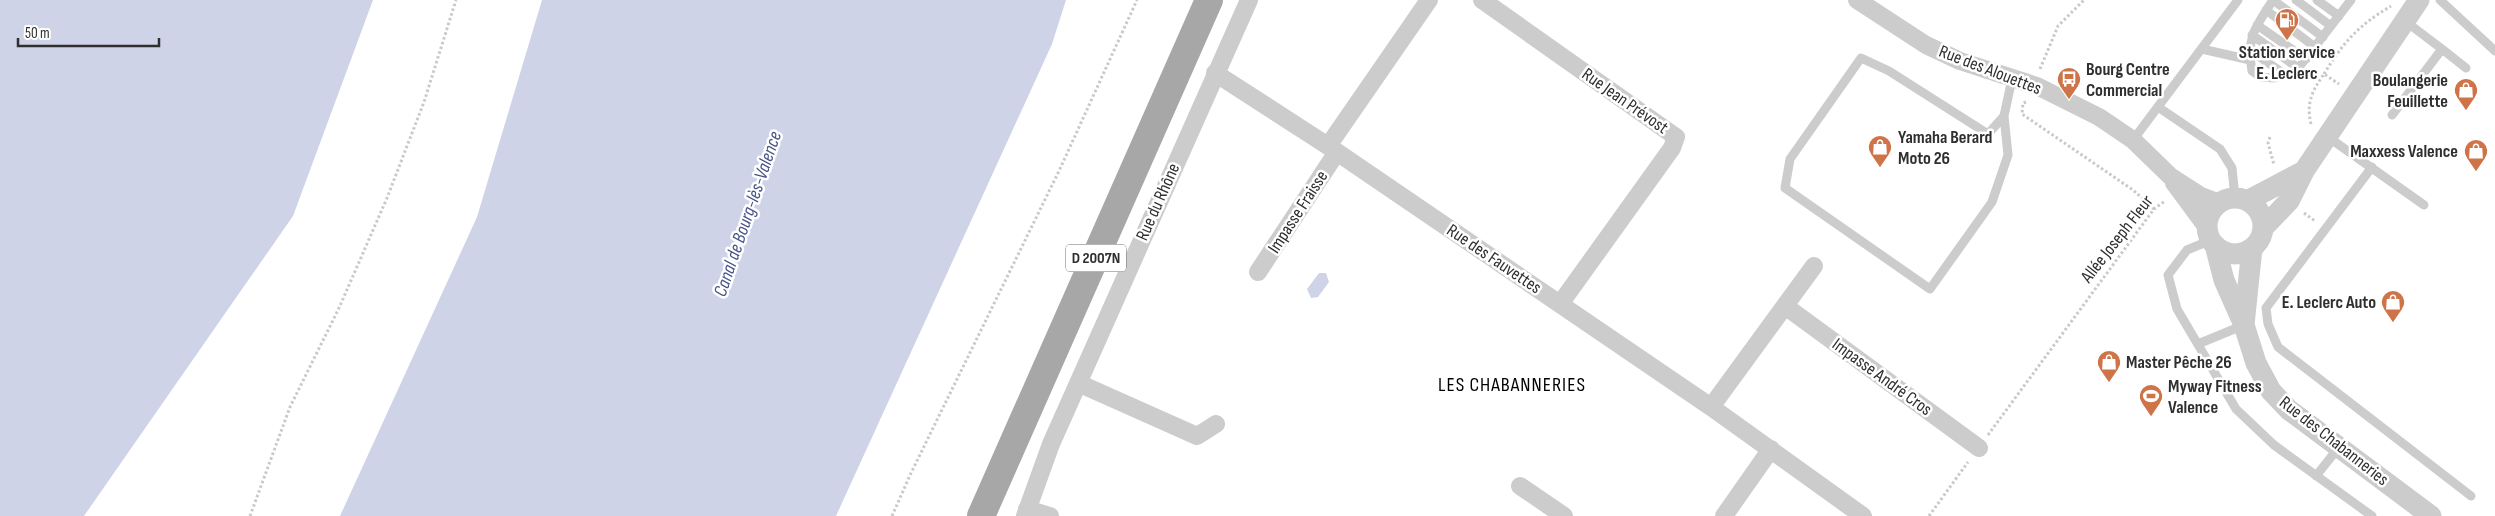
<svg xmlns="http://www.w3.org/2000/svg" width="2495" height="516" font-family="'Sofia Sans Condensed',sans-serif">
<style>
.water{fill:#ced3e8}
.lines{fill:none;stroke-linecap:round;stroke-linejoin:round}
.path{stroke:#c9c9c9;stroke-width:3;stroke-dasharray:2.5 2.5;stroke-linecap:butt}
.service{stroke:#ccc;stroke-width:9}
.minor{stroke:#ccc;stroke-width:18}
.tertiary{stroke:#ccc;stroke-width:21}
.primary{stroke:#a7a7a7;stroke-width:28}
.labels{text-anchor:middle;dominant-baseline:central;stroke-width:5;stroke-linejoin:round;paint-order:stroke}
.shield{fill:#fff;stroke:#6d6d6d;stroke-width:1}
.shield-label{font-size:16px;font-weight:bold;fill:#2f2f2f}
.poi-label{font-size:18px;font-weight:bold;fill:#2f2f2f;stroke:#fff;text-anchor:start}
.street-label{font-size:18px;fill:#2f2f2f;stroke:#fff}
.water-label{font-size:19px;font-style:italic;fill:#475587;stroke:#fff}
.quarter-label{font-size:20px;letter-spacing:1px;fill:#000;stroke:#fff}
</style>
<rect width="100%" height="100%" fill="#fff"/>
<!-- water -->
<path class="water" d="M 0,0 L 373,0 L 293,216 L 84,516 L 0,516 Z
M 542,0 L 1066,0 L 1052,44 L 836,516 L 340,516 L 477,217 Z
M 1319,273 L 1326,273 L 1329,282 L 1318,297 L 1311,298 L 1307,289 Z"/>
<g class="lines">
<!-- path -->
<path class="path" d="M 2040,69 L 2058,26 L 2084,0
M 2324,74 C 2344,41 2358,26 2391,6
M 2026,102 L 2023,103 L 2022,114 L 2133,190 L 2154,209
M 2311,124 C 2306,103 2312,91 2324,74 L 2339,84
M 2270,137 L 2268,143 L 2274,165
M 2304,213 L 2315,221
M 1988,435 L 2154,209 L 2165,201
M 250,516 L 290,407 L 339,308 L 387,198 L 424,102 L 456,0
M 892,516 L 911,473 L 1059,171 L 1137,0
M 1929,516 L 1968,462"/>
<!-- service -->
<path class="service" d="M 2273,0 C 2255,28 2246,37 2252,71 L 2261,77 L 2274,78 L 2296,71 L 2351,0
M 2273,0 L 2323,37
M 2296,0 L 2331,26
M 2317,0 L 2339,16
M 2440,0 L 2495,51
M 2266,10 L 2315,47
M 2257,25 L 2306,59
M 2252,35 L 2298,68
M 2202,49 L 2250,60
M 2248,49 L 2286,75
M 2442,49 L 2466,68
M 2158,107 L 2220,149 L 2232,168 L 2235,198
M 2392,115 L 2442,49 L 2405,21
M 2004,116 L 2008,155 L 1992,202 L 1930,289 L 1785,188 L 1790,159 L 1861,58 L 1889,71 L 1988,134 L 2004,116 L 2012,79
M 2328,137 L 2424,205
M 2133,140 L 2238,0
M 2372,167 L 2266,308 L 2268,324 L 2278,347 L 2471,496
M 2211,240 L 2187,250 L 2168,275 L 2177,309 L 2236,409 L 2274,445 L 2372,516
M 2198,344 L 2244,325
M 2316,476 L 2339,447"/>
<!-- minor -->
<path class="minor" d="M 1482,0 L 1676,137 L 1672,148 L 1560,304
M 1857,0 L 1926,45 L 1960,61 L 2037,86 L 2099,117 L 2133,140 L 2170,176 L 2201,196 L 2219,203
M 1215,73 L 1328,146 L 1711,407 L 1863,516
M 1328,146 L 1429,0
M 2174,183 L 2208,229
M 1258,272 L 1337,152
M 1785,306 L 1979,448
M 1078,383 L 1197,436 L 1216,424
M 1711,407 L 1814,266
M 1520,486 L 1564,516
M 1027,509 L 1050,516
M 1025,516 L 1051,444 L 1249,0
M 1724,516 L 1771,449"/>
<!-- tertiary -->
<path class="tertiary" d="M2207 226a28 28 0 1 1 56 0a28 28 0 1 1-56 0Z
M 2247,201 L 2304,171
M 2263,228 L 2289,201 L 2304,171 L 2419,0
M 2215,245 L 2224,280 L 2244,325 L 2256,363 L 2271,391 L 2289,410 L 2431,516
M 2244,325 L 2252,248"/>
<!-- primary -->
<path class="primary" d="M 981,516 L 1209,0"/>
</g>
<!-- icons -->
<defs>
<g id="fuel-pin" transform="scale(1.25)"><path d="M0 17L-7.5 6A9.5 9.5 0 1 1 7.5 6Z" fill="#cf7449" stroke="#fff"/><path d="M-5.5-6h7V0h2V4h1.3V-2.5L3-4.5l.8-.8L6-3V5H2.5V1h-1V6h-7ZM-4.2-4.7v3.2H.2V-4.7Z" fill="#fff"/></g>
<g id="bus-pin" transform="scale(1.25)"><path d="M0 17L-7.5 6A9.5 9.5 0 1 1 7.5 6Z" fill="#cf7449" stroke="#fff"/><path d="M-5-6H5V4H4V6H2V4H-2V6H-4V4H-5ZM-3.5-4V0h7V-4ZM-3.5 1.2v1.5H-2V1.2ZM2 1.2v1.5H3.5V1.2Z" fill="#fff"/></g>
<g id="shop-pin" transform="scale(1.25)"><path d="M0 17L-7.5 6A9.5 9.5 0 1 1 7.5 6Z" fill="#cf7449" stroke="#fff"/><path d="M-5-2.5h2.3a2.7 3.5 0 0 1 5.4 0H5L5.5 6h-11ZM-1.5-2.5h3a1.5 2.3 0 0 0-3 0Z" fill="#fff"/></g>
<g id="stadium-pin" transform="scale(1.25)"><path d="M0 17L-7.5 6A9.5 9.5 0 1 1 7.5 6Z" fill="#cf7449" stroke="#fff"/><path d="M0-5a6.5 5 0 1 0 0 10a6.5 5 0 1 0 0-10ZM-3.5-1.8h7v3.6h-7Z" fill="#fff"/></g>
</defs>
<g fill-rule="evenodd">
<use href="#fuel-pin" x="2287" y="20"/>
<use href="#bus-pin" x="2069" y="79"/>
<use href="#shop-pin" x="2466" y="90"/>
<use href="#shop-pin" x="1880" y="147"/>
<use href="#shop-pin" x="2476" y="151"/>
<use href="#shop-pin" x="2393" y="302"/>
<use href="#shop-pin" x="2109" y="362"/>
<use href="#stadium-pin" x="2151" y="396"/>
</g>
<g class="labels">
<!-- shield labels -->
<rect class="shield" x="1066" y="244.5" width="60" height="27" rx="4"/>
<g class="shield-label">
<text x="1096" y="258">D 2007N</text>
</g>
<!-- poi labels -->
<g class="poi-label">
<text x="2287" y="52" text-anchor="middle">Station service<tspan x="2287" dy="21">E. Leclerc</tspan></text>
<text x="2086" y="69">Bourg Centre<tspan x="2086" dy="21">Commercial</tspan></text>
<text x="2448" y="80" text-anchor="end">Boulangerie<tspan x="2448" dy="21">Feuillette</tspan></text>
<text x="1898" y="137">Yamaha Berard<tspan x="1898" dy="21">Moto 26</tspan></text>
<text x="2458" y="151" text-anchor="end">Maxxess Valence</text>
<text x="2376" y="302" text-anchor="end">E. Leclerc Auto</text>
<text x="2126" y="362">Master Pêche 26</text>
<text x="2168" y="386">Myway Fitness<tspan x="2168" dy="21">Valence</tspan></text>
</g>
<!-- street labels -->
<g class="street-label">
<text transform="translate(1990 70) rotate(21)">Rue des Alouettes</text>
<text transform="translate(1625 101) rotate(35)">Rue Jean Prévost</text>
<text transform="translate(1158 202) rotate(-66)">Rue du Rhône</text>
<text transform="translate(1298 212) rotate(-57)">Impasse Fraisse</text>
<text transform="translate(2117 239) rotate(-52)">Allée Joseph Fleur</text>
<text transform="translate(1494 259) rotate(34)">Rue des Fauvettes</text>
<text transform="translate(1882 377) rotate(36)">Impasse André Cros</text>
<text transform="translate(2334 441) rotate(38)">Rue des Chabanneries</text>
</g>
<!-- water labels -->
<g class="water-label">
<text transform="translate(748 214) rotate(-71)">Canal de Bourg-lès-Valence</text>
</g>
<!-- quarter labels -->
<g class="quarter-label">
<text x="1512" y="385">LES CHABANNERIES</text>
</g>
</g>
<!-- scale -->
<path d="M18 38v8h141v-8" fill="none" stroke="#2f2f2f" stroke-width="2.5"/>
<text x="25" y="38" font-size="15" fill="#2f2f2f" stroke="#ffffff" stroke-width="4" paint-order="stroke">50 m</text>
</svg>
